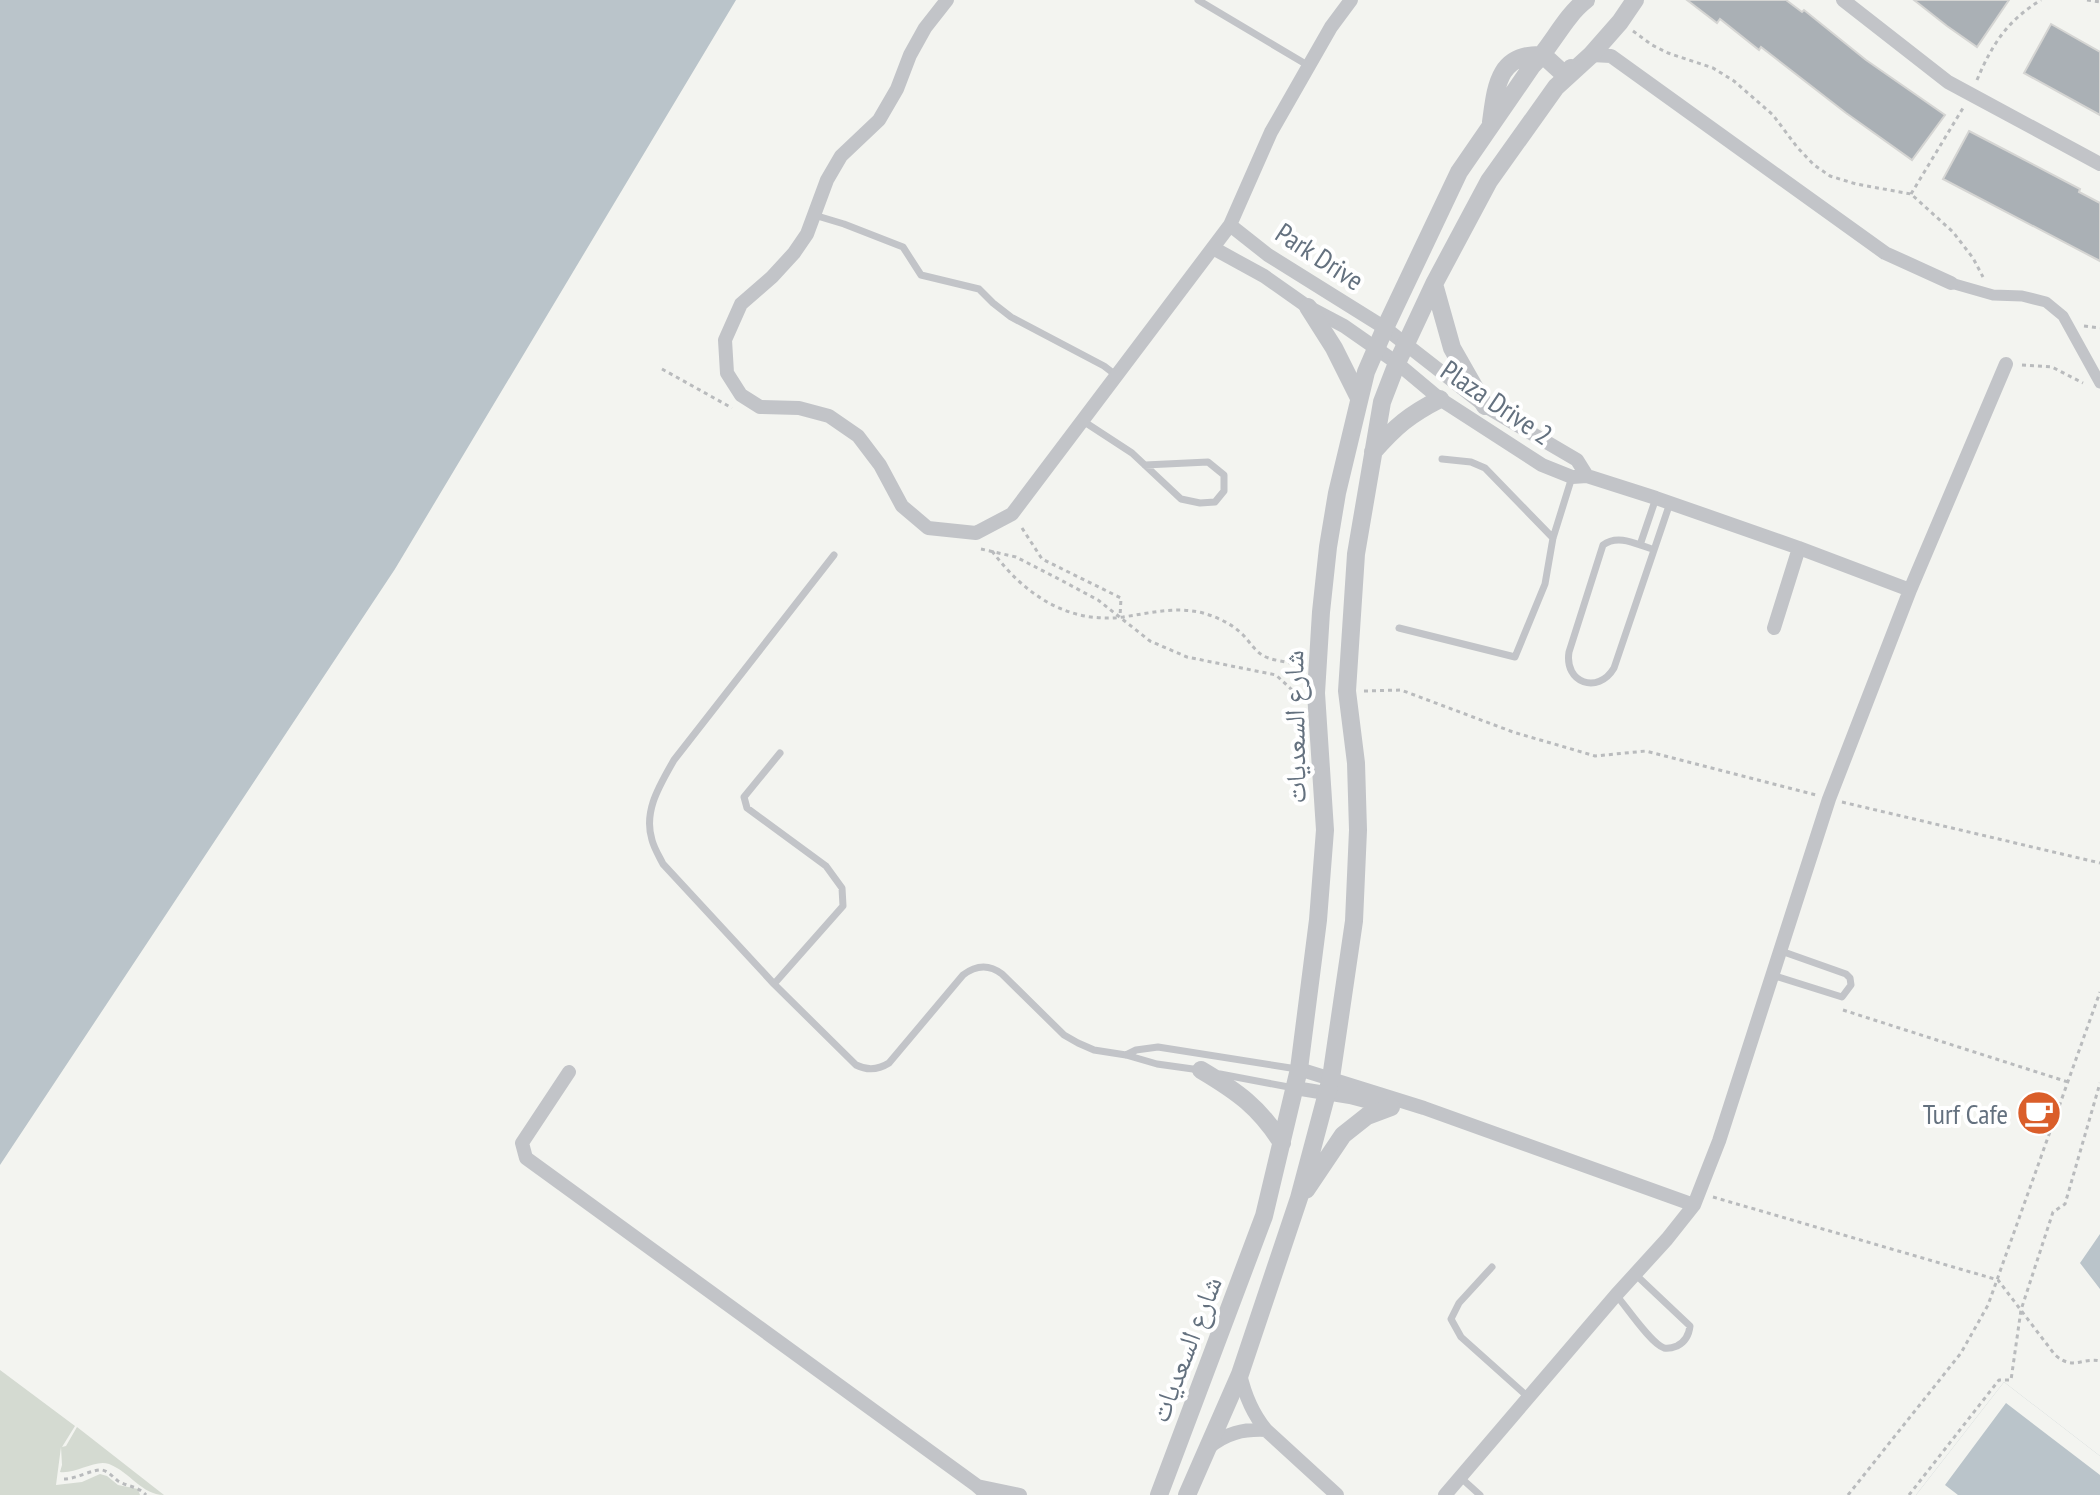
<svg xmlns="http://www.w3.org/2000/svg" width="2100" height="1495" font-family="'PT Sans Narrow','Noto Naskh Arabic',sans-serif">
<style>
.green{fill:#d4dad1}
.water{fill:#bac4ca}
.pier{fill:#f3f4f0}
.building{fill:#aab0b5;stroke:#d5d5d3;stroke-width:2}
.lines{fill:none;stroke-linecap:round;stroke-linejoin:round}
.path{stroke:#b9bbbd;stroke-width:3;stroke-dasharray:4 4;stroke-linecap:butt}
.service{stroke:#c2c4c8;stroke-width:7}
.pedestrian{stroke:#c2c4c8;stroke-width:11}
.minor{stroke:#c2c4c8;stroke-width:14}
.tertiary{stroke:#c2c4c8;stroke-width:18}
.labels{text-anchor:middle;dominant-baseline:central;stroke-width:8;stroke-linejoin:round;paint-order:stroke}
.street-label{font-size:28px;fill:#64717f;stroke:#fff}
.poi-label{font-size:28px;fill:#64717f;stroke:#fff;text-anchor:end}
</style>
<rect width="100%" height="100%" fill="#f3f4f0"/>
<!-- green -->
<path class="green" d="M 0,1370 L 75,1426 L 62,1447 L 66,1446 L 77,1427 L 164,1495 C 142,1495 130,1472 109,1464 C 95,1459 77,1474 60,1472 L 62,1465 L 61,1447 L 56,1485 L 82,1482 L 100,1474 L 107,1476 L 118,1485 L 138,1489 L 140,1495 L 0,1495 Z"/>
<!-- water -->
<path class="water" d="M 0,0 L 736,0 L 395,569 L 0,1165 Z
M 2100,1234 L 2100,1289 L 2080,1263 Z
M 2004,1382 L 2100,1456 L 2100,1495 L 1916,1495 Z"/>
<!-- pier -->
<path class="pier" d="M 2004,1382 L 2100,1456 L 2100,1475 L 2006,1403 L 1945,1485 L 1958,1495 L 1916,1495 Z"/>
<!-- building -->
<path class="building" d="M 1687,0 L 1786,0 L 1802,12 L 1804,10 L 1866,60 L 1945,115 L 1912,160 L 1846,113 L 1761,47 L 1759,50 L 1720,19 L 1717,23 Z
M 1914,0 L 2009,0 L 1977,47 L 1947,26 Z
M 2051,24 L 2100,52 L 2100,115 L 2024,73 Z
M 1969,131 L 2080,189 L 2079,192 L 2100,203 L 2100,261 L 1943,179 Z"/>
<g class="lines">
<!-- path -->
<path class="path" d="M 2087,0 L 2100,2
M 1633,31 L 1652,45 L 1668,53 L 1713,68 L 1734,81 L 1773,115 L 1797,147 L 1814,165 L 1830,176 L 1856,184 L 1911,194 L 1953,232 L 1973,258 L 1983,277
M 1977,80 C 1992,44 2008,20 2041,0
M 1911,194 L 1963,108
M 2084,326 L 2100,328
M 2022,365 L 2052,367 L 2083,383
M 662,369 L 732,408
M 1022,528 L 1042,559 L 1121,598 L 1120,617
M 981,549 L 1016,557 L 1055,577 L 1098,600 L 1150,641 L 1187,657 L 1276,675 L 1292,690 L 1301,691
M 992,551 C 1024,594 1067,624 1123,617 C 1151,613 1175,606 1203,613 C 1217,617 1230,623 1241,633 C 1248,639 1253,649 1262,655 C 1270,660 1282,661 1291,663
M 1364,691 L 1401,690 L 1513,732 L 1595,756 L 1646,751 L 1816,795
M 1842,802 L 2100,863
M 1843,1010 L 2068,1082
M 1713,1197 L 1998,1280 L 2055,1355 C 2074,1371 2082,1357 2100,1361
M 64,1479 C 76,1479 93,1469 102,1470 C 108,1471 113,1477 118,1481 C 128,1487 138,1486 146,1495
M 1848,1495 L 1961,1353 L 1988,1305 L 2100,992
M 1909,1495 L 1999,1380 L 2011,1380 L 2021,1310 L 2053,1212 L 2065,1204 L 2100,1083"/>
<!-- service -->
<path class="service" d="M 1198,0 L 1309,66
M 814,215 L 844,224 L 903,247 L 921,275 L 979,289 L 993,303 L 1011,317 L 1104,366 L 1117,376
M 1083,421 L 1132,453 L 1181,499 L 1200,503 L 1215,502 L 1224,491 L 1224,475 L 1208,462 L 1145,465
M 1442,459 L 1471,462 L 1485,468 L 1553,538
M 1640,545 L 1656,498
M 1652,549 C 1636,544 1618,534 1603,545 L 1569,652 C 1564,683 1598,695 1614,668 L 1670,503
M 834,555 L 674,760 C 660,785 643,811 652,840 C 654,848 659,856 663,864 L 774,984 L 856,1065 C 868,1071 878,1070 889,1063 L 963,975 C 976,965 989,964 1002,974 L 1064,1035 L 1078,1043 L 1094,1050 L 1126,1055 L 1157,1064 L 1200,1070
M 1399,628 L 1515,657 L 1545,584 L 1553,538 L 1572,477
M 1772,975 L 1842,997 L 1851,985 L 1850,978 L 1846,974 L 1781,951
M 774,984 L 843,906 L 842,888 L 826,866 L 747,808 L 744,797 L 780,753
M 1126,1055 L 1136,1050 L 1158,1047 L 1297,1069
M 1220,1074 L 1294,1088
M 1492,1267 L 1459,1303 L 1451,1319 L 1461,1337 L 1528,1397
M 1616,1295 C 1626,1306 1651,1344 1664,1348 C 1669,1349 1672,1348 1677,1346 C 1685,1342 1689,1335 1690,1326 L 1636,1275
M 1460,1477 L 1480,1495"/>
<!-- pedestrian -->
<path class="pedestrian" d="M 1951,283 L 1993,295 L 2022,296 L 2046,302 L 2063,316 L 2100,383"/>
<!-- minor -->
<path class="minor" d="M 947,0 L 925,28 L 910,55 L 897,89 L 879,120 L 841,156 L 827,180 L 807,234 L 794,253 L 772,277 L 741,304 L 725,340 L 727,373 L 741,395 L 760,407 L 799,408 L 829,416 L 858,436 L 880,465 L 902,506 L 928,528 L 976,533 L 1012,514 L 1230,225 L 1271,132 L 1331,27 L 1351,0
M 1843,0 L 1948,82 L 2100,164
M 1591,55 L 1611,56 L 1885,253 L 1951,283
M 1230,225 L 1268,255 L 1385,328 L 1485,406 L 1577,460 L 1587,476
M 1213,248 L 1264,276 L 1308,307 L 1344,326 L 1397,363 L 1440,399 L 1542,465 L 1572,477 L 1587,476 L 1656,498 L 1799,548 L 1910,590
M 1774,628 L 1799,548
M 1299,1069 L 1424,1108 L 1694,1205
M 569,1072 L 522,1143 L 526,1158 L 976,1485 L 987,1495
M 1295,1088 L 1350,1097 L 1392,1108
M 1240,1374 C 1245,1396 1252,1413 1266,1430 L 1337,1495
M 1208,1448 C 1226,1433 1243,1429 1266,1430
M 977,1486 L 1020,1495
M 1445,1495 L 1616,1295 L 1667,1239 L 1694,1205 L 1719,1141 L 1829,799 L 1910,590 L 2006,364"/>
<!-- tertiary -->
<path class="tertiary" d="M 1491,122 C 1496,86 1498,53 1543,55 L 1566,76 L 1571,68
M 1434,284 L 1452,348 L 1485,406
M 1308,307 L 1334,348 L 1359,398
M 1373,452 C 1396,426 1409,415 1440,399
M 1201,1070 C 1238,1092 1259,1107 1282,1143
M 1306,1190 L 1343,1135 L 1367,1116 L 1391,1107
M 1159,1495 L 1264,1216 L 1299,1069 L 1318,920 L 1325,830 L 1316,693 L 1321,612 L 1328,547 L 1337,493 L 1366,372 L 1385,328 L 1459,172 L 1532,66 C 1552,46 1564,17 1586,0
M 1187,1495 L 1240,1374 L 1299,1198 L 1331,1078 L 1354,921 L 1358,830 L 1356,763 L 1347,691 L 1356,554 L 1382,402 L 1397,363 L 1434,284 L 1489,181 L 1556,87 L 1591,55 L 1620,22 L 1635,0"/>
</g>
<!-- icons -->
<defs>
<g id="cafe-disc" transform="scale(2.3)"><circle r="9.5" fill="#da5e2a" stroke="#fff"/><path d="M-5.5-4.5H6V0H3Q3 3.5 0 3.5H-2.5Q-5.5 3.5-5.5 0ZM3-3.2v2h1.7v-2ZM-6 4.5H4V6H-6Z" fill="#fff"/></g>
</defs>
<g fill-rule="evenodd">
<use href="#cafe-disc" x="2039" y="1113"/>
</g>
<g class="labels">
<!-- street labels -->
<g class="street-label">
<text transform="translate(1320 256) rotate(33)">Park Drive</text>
<text transform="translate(1497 402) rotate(34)">Plaza Drive 2</text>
<text transform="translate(1294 727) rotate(-91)">شارع السعديات</text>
<text transform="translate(1185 1349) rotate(-69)">شارع السعديات</text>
</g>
<!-- poi labels -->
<g class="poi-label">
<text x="2008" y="1113">Turf Cafe</text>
</g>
</g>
</svg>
